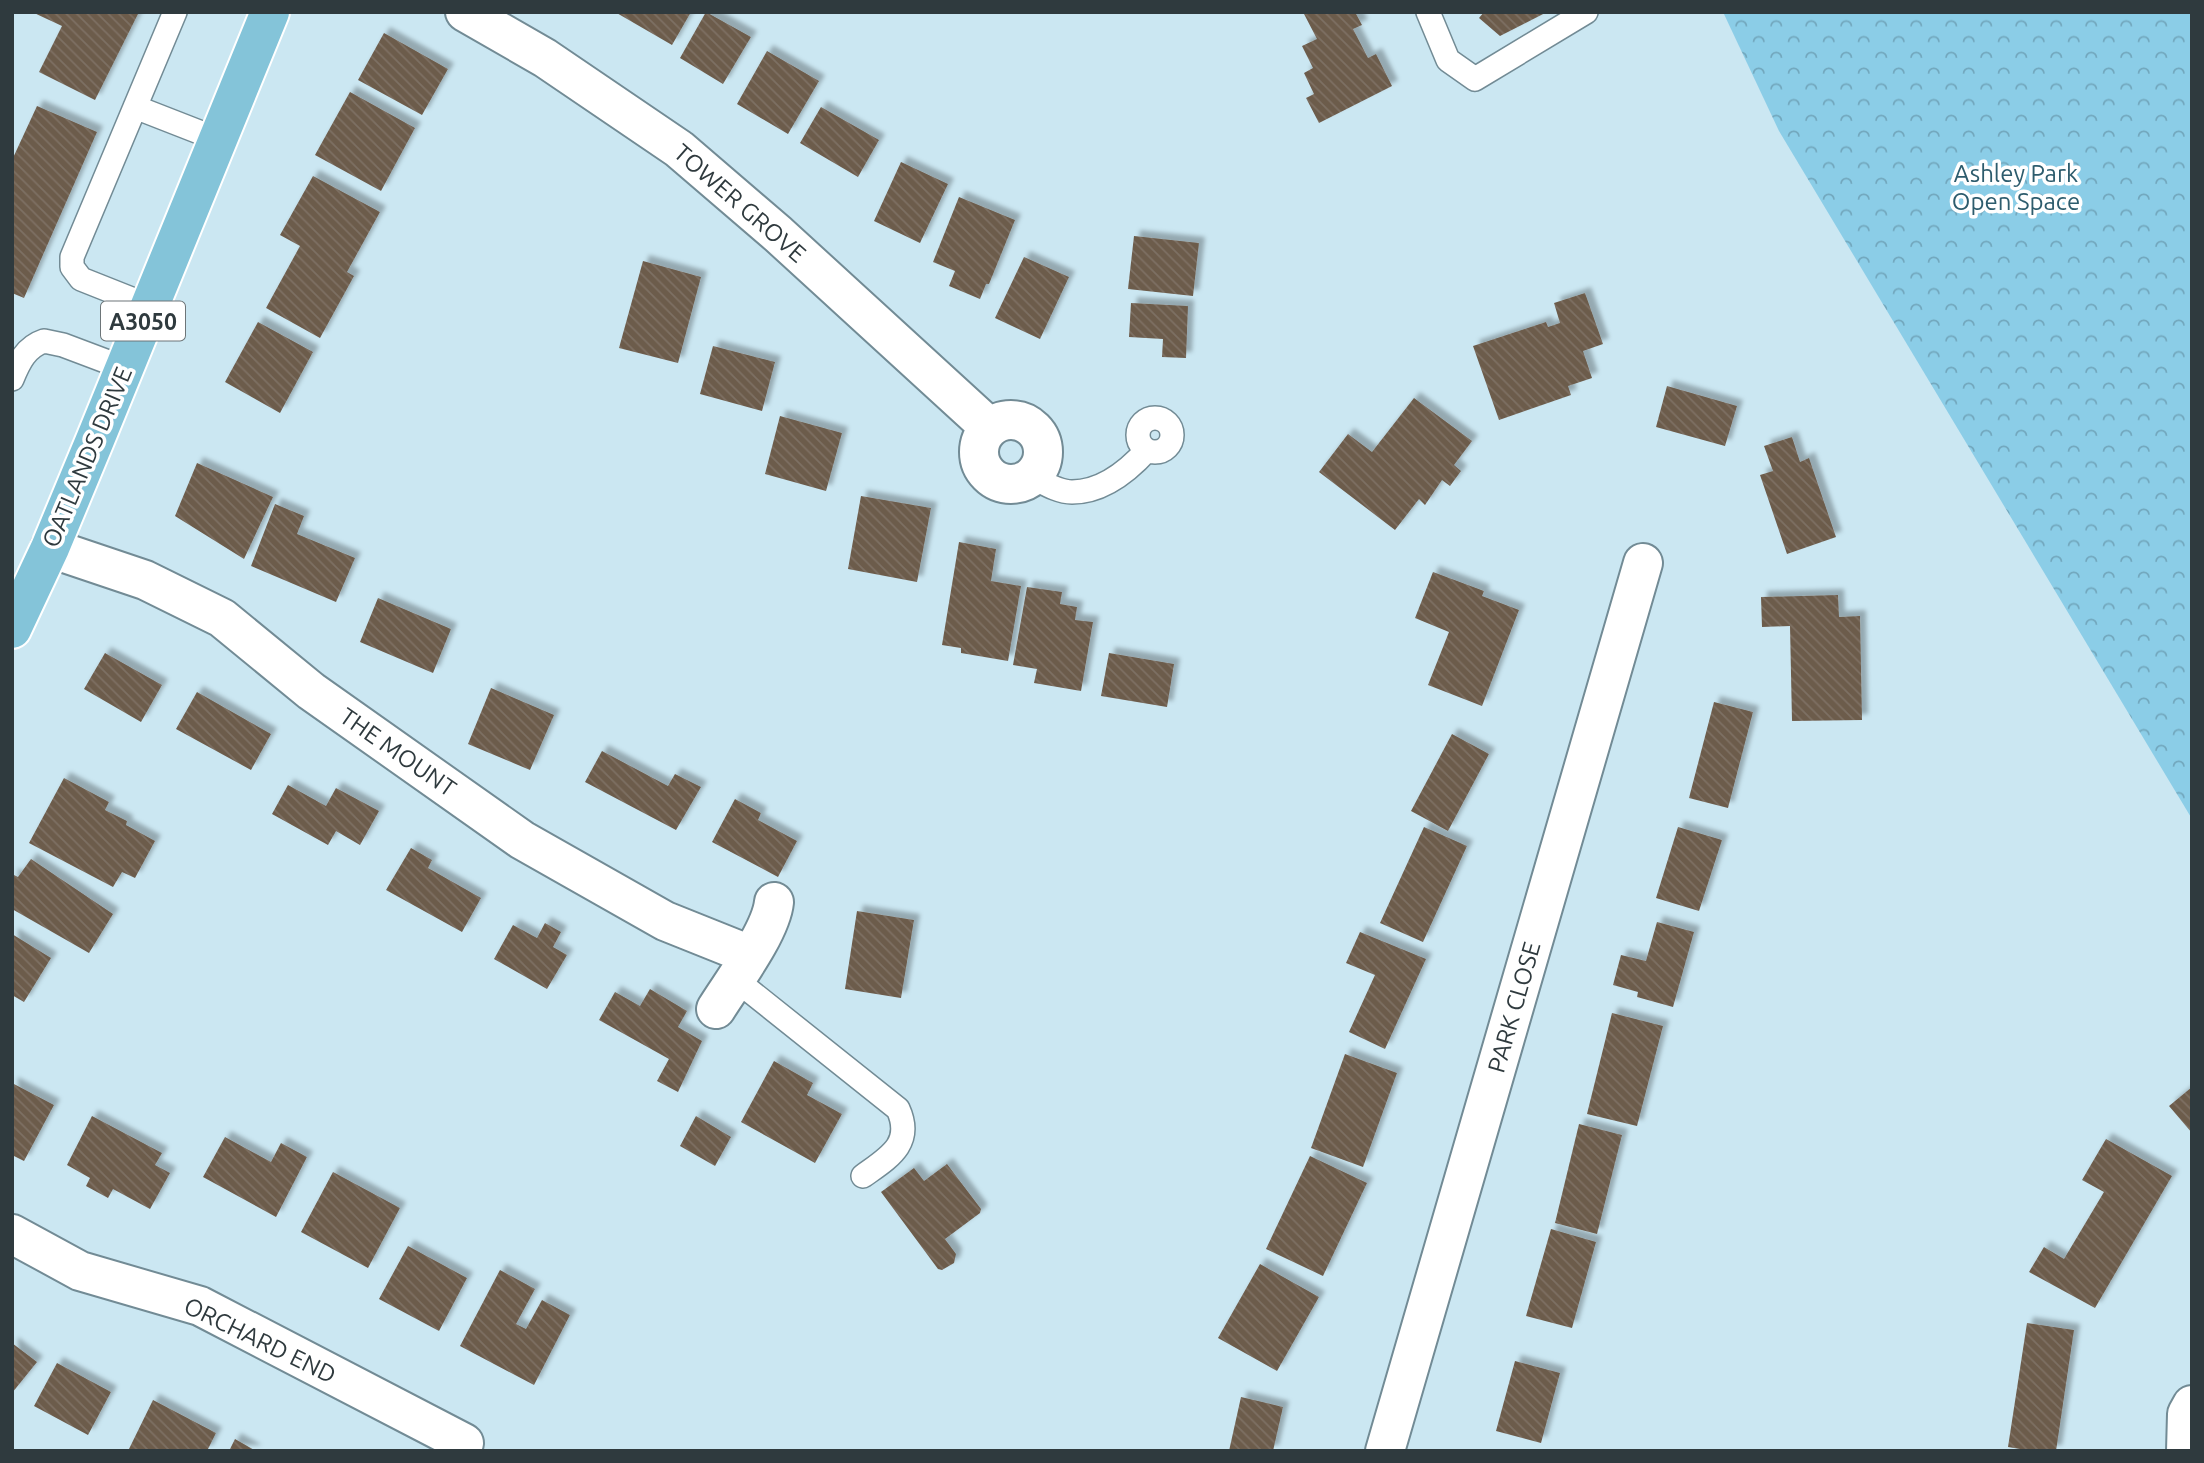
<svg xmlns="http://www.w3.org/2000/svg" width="2204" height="1463" font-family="Ubuntu,sans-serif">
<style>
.park{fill:url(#park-crowns)}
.building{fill:url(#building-back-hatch);filter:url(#shadow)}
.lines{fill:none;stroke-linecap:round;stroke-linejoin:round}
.service-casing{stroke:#728b95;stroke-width:26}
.minor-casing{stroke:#728b95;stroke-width:42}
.primary-casing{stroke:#fff;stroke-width:42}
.service{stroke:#fff;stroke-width:23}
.minor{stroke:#fff;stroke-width:38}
.primary{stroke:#84c4d9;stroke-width:38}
.labels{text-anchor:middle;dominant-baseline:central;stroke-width:7;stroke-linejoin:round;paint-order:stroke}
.shield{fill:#fff;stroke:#6d7578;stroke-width:2}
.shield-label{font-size:23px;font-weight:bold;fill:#2f3a3e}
.park-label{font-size:24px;fill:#2d5c6d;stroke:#fff}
.street-label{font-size:24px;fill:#2f3a3e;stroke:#fff}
</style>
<defs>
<pattern id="park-crowns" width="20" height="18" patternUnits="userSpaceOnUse" patternTransform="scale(1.75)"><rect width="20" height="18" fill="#8bcde7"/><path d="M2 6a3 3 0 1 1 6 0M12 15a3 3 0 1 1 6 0" fill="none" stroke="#72a7bd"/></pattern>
<pattern id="building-back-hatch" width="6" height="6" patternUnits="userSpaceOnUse" patternTransform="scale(1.75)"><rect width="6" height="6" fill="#6c5b4b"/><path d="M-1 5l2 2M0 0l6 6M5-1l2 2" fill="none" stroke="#7d7063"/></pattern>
<filter id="shadow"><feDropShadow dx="6" dy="-6" stdDeviation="2" flood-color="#0004"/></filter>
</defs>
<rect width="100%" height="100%" fill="#cbe7f2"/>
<!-- park -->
<path class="park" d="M 1723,12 L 2192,12 L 2192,819 L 1779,131 Z"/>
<!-- building -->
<path class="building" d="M 32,12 L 139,12 L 95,100 L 39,72 L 62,26 Z
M 615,12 L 691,12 L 672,45 Z
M 706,12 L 751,37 L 723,84 L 680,58 Z
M 1303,12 L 1355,12 L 1362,25 L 1353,29 L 1368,58 L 1376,54 L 1392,86 L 1319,123 L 1306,98 L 1314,94 L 1304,73 L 1313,68 L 1302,46 L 1317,39 Z
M 1484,12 L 1547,12 L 1500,36 L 1479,18 Z
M 384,33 L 448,69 L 422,115 L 358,80 Z
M 767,51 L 819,81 L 788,134 L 737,104 Z
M 350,92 L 415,128 L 381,191 L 315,155 Z
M 37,106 L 97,132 L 24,298 L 12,293 L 12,160 Z
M 821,107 L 879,140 L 858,177 L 800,143 Z
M 901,162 L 948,184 L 920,243 L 874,221 Z
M 313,176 L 380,212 L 347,272 L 354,276 L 320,338 L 266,308 L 300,246 L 280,235 Z
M 959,197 L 1015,220 L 989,284 L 986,284 L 980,299 L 949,286 L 955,271 L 933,262 Z
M 1134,236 L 1199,243 L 1193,296 L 1128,289 Z
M 1024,257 L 1069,277 L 1040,339 L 995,318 Z
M 643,261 L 701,277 L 678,363 L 619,348 Z
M 1585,293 L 1603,344 L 1583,351 L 1592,378 L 1568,386 L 1571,395 L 1499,420 L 1473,346 L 1546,322 L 1548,327 L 1560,323 L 1554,303 Z
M 1131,303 L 1188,306 L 1186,358 L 1162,357 L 1163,339 L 1129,337 Z
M 258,322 L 313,352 L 280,413 L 225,382 Z
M 713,346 L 775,362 L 762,411 L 700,394 Z
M 1667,386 L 1737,406 L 1725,446 L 1656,427 Z
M 1414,398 L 1472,441 L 1454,465 L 1461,471 L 1450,486 L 1442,480 L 1425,505 L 1419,499 L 1395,530 L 1319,472 L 1348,434 L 1372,452 Z
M 780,416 L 842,433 L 826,491 L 765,474 Z
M 1792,437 L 1800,462 L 1809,458 L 1836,537 L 1787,554 L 1760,475 L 1773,471 L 1764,446 Z
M 197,463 L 273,497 L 244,559 L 175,516 Z
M 861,496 L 931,508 L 917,582 L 848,569 Z
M 275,504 L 304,516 L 297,534 L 355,558 L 336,602 L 251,566 Z
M 959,542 L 996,549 L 991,581 L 1021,586 L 1008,661 L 961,653 L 961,648 L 942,645 Z
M 1433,572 L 1484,591 L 1482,596 L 1519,610 L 1482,706 L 1428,685 L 1449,632 L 1415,618 Z
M 1027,587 L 1062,592 L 1060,604 L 1077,607 L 1075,620 L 1093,622 L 1081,691 L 1034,683 L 1037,669 L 1013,665 Z
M 1838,595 L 1839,617 L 1860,616 L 1862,720 L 1792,721 L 1790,626 L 1762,627 L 1761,597 Z
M 378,598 L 451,629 L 433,673 L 360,642 Z
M 105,653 L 162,685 L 141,722 L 84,689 Z
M 1109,653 L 1174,664 L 1167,707 L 1101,696 Z
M 491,688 L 554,715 L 530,770 L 468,744 Z
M 197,692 L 271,734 L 251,770 L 176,729 Z
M 1714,702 L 1753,712 L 1728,808 L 1689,798 Z
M 1452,734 L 1489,754 L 1448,831 L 1411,811 Z
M 602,751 L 668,786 L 675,774 L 701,787 L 676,830 L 585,782 Z
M 64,778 L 109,802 L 105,810 L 127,821 L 126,825 L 155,841 L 135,878 L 122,872 L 113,887 L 29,843 Z
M 288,785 L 326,806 L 336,788 L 379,811 L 360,845 L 336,831 L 328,845 L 272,814 Z
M 735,799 L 761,813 L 758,820 L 797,841 L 778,877 L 712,842 Z
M 1424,827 L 1467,846 L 1423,942 L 1380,923 Z
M 1678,827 L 1722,840 L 1699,911 L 1656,898 Z
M 411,848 L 432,860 L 428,868 L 481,898 L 462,932 L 386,890 Z
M 31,859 L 113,914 L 89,953 L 12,909 L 12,874 L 18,877 Z
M 857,911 L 914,920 L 901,998 L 845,989 Z
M 1657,922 L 1694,932 L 1673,1007 L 1637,997 L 1638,992 L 1613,985 L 1621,955 L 1646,961 Z
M 545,923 L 561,932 L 553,947 L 567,955 L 547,989 L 494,959 L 513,925 L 537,938 Z
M 1360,932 L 1426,959 L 1385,1049 L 1349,1032 L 1375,975 L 1346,963 Z
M 12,934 L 51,958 L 24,1002 L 12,995 Z
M 650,989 L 687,1011 L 678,1027 L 702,1041 L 678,1092 L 657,1081 L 669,1059 L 599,1020 L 615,992 L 640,1006 Z
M 1612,1013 L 1663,1026 L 1637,1126 L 1587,1114 Z
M 1345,1054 L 1397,1073 L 1363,1167 L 1311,1148 Z
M 774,1061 L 813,1083 L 807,1095 L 842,1114 L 815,1163 L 741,1122 Z
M 12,1083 L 54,1105 L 24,1161 L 12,1155 Z
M 2192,1087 L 2192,1133 L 2169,1106 Z
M 92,1116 L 162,1153 L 155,1165 L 170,1173 L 150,1209 L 113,1189 L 108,1198 L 86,1186 L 90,1178 L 67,1165 Z
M 696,1116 L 731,1137 L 715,1166 L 680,1146 Z
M 1579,1124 L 1622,1135 L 1597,1234 L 1555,1223 Z
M 225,1137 L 271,1162 L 281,1143 L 307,1157 L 276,1217 L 203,1177 Z
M 2106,1139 L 2172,1176 L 2095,1308 L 2029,1272 L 2044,1247 L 2064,1259 L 2104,1192 L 2082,1180 Z
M 1310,1156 L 1367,1183 L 1323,1276 L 1266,1249 Z
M 947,1164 L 981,1209 L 980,1213 L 945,1239 L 956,1254 L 954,1263 L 942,1270 L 938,1269 L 881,1192 L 914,1168 L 924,1181 Z
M 333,1172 L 400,1208 L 368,1268 L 301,1232 Z
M 1551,1229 L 1596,1242 L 1572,1328 L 1526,1316 Z
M 408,1246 L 467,1278 L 439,1331 L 379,1299 Z
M 1260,1264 L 1319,1297 L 1277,1371 L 1218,1338 Z
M 500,1270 L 535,1289 L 516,1324 L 526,1329 L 542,1300 L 570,1315 L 534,1385 L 460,1346 Z
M 2027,1323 L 2074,1330 L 2056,1451 L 2032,1451 L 2008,1447 Z
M 12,1343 L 37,1362 L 12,1393 Z
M 1515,1361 L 1560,1373 L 1541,1443 L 1496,1431 Z
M 57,1363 L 111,1392 L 88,1435 L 34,1406 Z
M 1241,1397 L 1283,1407 L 1273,1451 L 1229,1451 Z
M 153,1400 L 216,1433 L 207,1451 L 128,1451 Z
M 235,1439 L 256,1451 L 229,1451 Z"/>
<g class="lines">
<!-- service casing -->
<g class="service-casing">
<path id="service" d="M 1428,12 L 1448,60 L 1475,79 L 1586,12
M 135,107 L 217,139
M 149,306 L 81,279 L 72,267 L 72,257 L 175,12
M 12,379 C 19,362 26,347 44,341 L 63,345 L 124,368
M1138 435a17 17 0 1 1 34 0a17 17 0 1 1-34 0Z
M 1032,477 C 1044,483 1058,492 1072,492 C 1103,492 1128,471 1147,450
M 735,979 L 898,1109 C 914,1144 888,1158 863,1176"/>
</g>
<!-- minor casing -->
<g class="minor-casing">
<path id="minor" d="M 465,12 L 545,58 L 679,149 L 778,234 L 989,427
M979 452a32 32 0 1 1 64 0a32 32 0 1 1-64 0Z
M 50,548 L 145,580 L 222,618 L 311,691 L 522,840 L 665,921 L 750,955
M 716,1009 C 732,983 771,932 774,902
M 12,1234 L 80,1271 L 200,1306 L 464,1443
M 1385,1451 L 1643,563
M 2186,1451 L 2187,1414 L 2192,1405"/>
</g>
<!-- primary casing -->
<g class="primary-casing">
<path id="primary" d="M 12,629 L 50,548 L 95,440 L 270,12"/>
</g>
<!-- service -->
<use href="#service" class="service"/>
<!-- minor -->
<use href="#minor" class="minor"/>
<!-- primary -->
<use href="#primary" class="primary"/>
</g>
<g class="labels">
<!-- shield labels -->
<rect class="shield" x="101" y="301.5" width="84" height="39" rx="5"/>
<g class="shield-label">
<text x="143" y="321">A3050</text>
</g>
<!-- park labels -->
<g class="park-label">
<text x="2016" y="173">Ashley Park<tspan x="2016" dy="28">Open Space</tspan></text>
</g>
<!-- street labels -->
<g class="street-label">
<text transform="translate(740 203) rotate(41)">TOWER GROVE</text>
<text transform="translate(87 457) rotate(-67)">OATLANDS DRIVE</text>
<text transform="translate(398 752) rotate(35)">THE MOUNT</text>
<text transform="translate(1514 1007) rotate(-74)">PARK CLOSE</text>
<text transform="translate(260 1340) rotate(26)">ORCHARD END</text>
</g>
</g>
<!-- border -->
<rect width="2204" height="1463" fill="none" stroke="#2f3a3e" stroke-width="28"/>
</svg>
